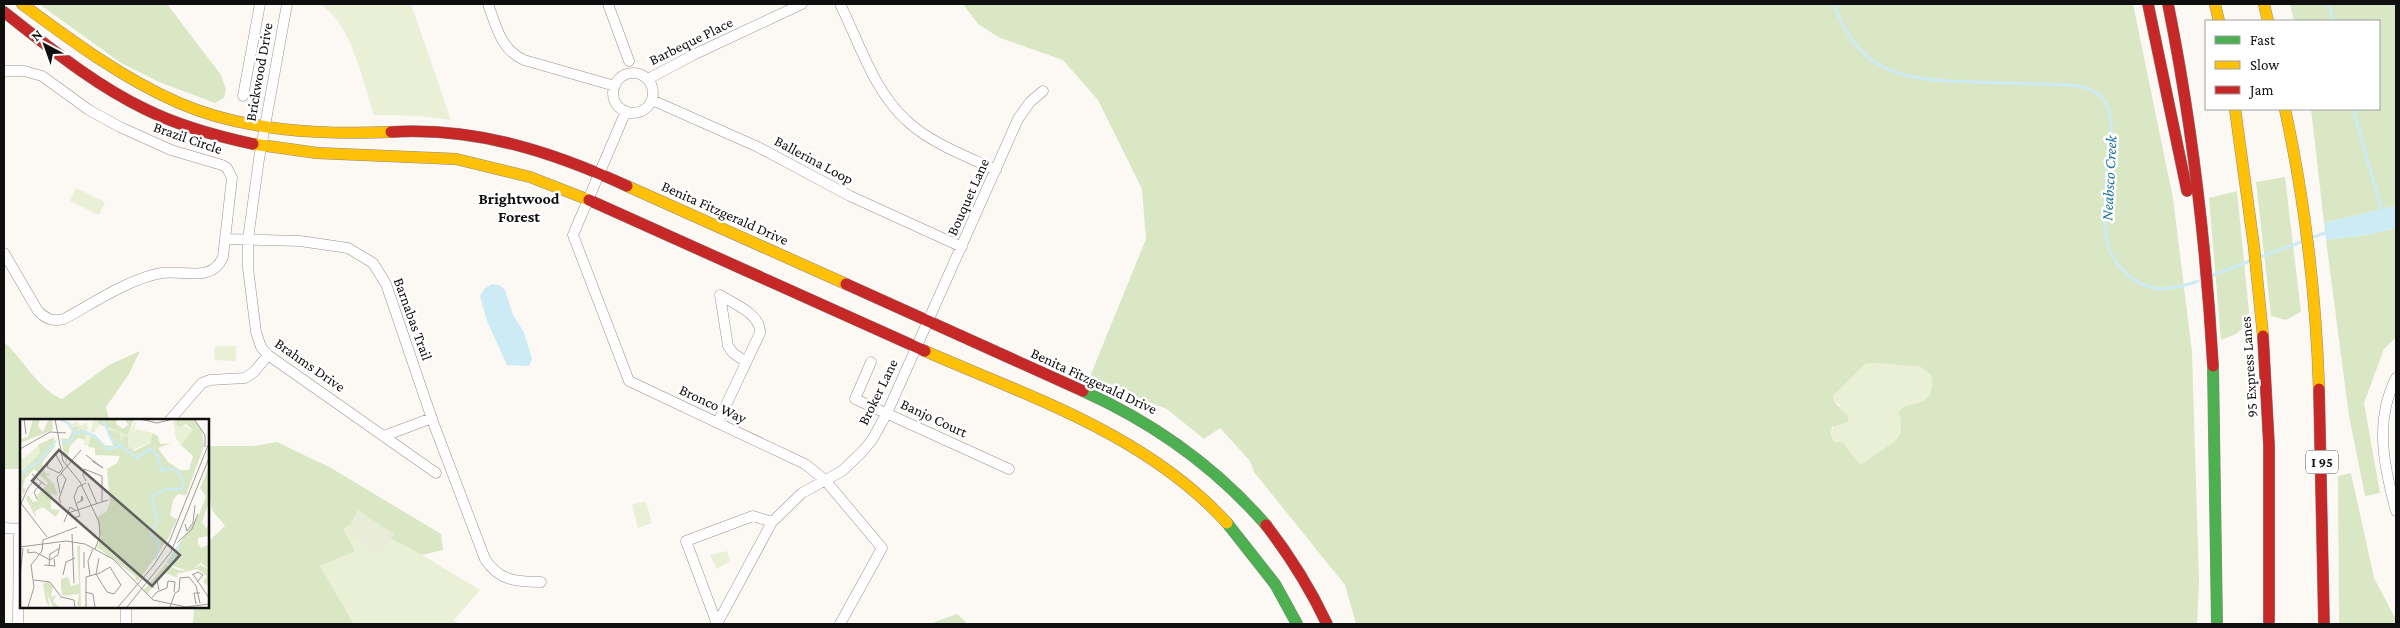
<svg xmlns="http://www.w3.org/2000/svg" width="2400" height="628" font-family="'Crimson Pro',serif">
<style>
.green{fill:#e9f0d6}
.forest{fill:#dae7c4;fill-rule:evenodd}
.cemetery{fill:#eaecda}
.water{fill:#ccebf4}
.lines{fill:none;stroke-linecap:round;stroke-linejoin:round}
.stream{stroke:#ccebf4;stroke-width:3}
.street-casing{stroke:#969493;stroke-width:11}
.fast-casing{stroke:#8c8b89;stroke-width:12}
.slow-casing{stroke:#8c8b89;stroke-width:12}
.jam-casing{stroke:#8c8b89;stroke-width:12}
.street{stroke:#fffefe;stroke-width:10}
.fast{stroke:#4caf50;stroke-width:11}
.slow{stroke:#ffc107;stroke-width:11}
.jam{stroke:#c62828;stroke-width:11}
.labels{text-anchor:middle;dominant-baseline:central;stroke-width:5;stroke-linejoin:round;paint-order:stroke}
.shield{fill:#fff;stroke:#575757;stroke-width:1}
.shield-label{font-size:14px;font-weight:bold;fill:#0f0f0f}
.street-label{font-size:15px;fill:#0f0f0f;stroke:#fff}
.water-label{font-size:16px;font-style:italic;fill:#1c759e;stroke:#fff}
.neighbourhood-label{font-size:16px;font-weight:bold;fill:#0f0f0f;stroke:#fff}
.inset-river{fill:none;stroke:#ccebf4;stroke-width:2.5}
.inset-road{fill:none;stroke:#9d9b99;stroke-width:1}
.view{fill:#626160;fill-opacity:0.15;stroke:#626160;stroke-width:2.5}
.inset-edge{fill:none;stroke:#0f0f0f;stroke-width:2.5}
</style>
<rect width="100%" height="100%" fill="#fcf9f5"/>
<!-- green -->
<path class="green" d="M 319,4 L 411,4 L 451,120 L 419,116 L 374,115 C 363,83 351,20 319,4 Z
M 76,188 L 105,202 L 99,215 L 70,201 Z
M 215,346 L 236,346 L 236,361 L 214,360 Z
M 1875,363 L 1921,367 L 1932,376 C 1933,400 1925,402 1904,406 L 1899,418 L 1901,433 L 1895,441 L 1860,465 L 1843,442 L 1835,442 L 1831,436 L 1840,405 L 1833,400 L 1833,396 L 1865,364 Z
M 646,501 L 652,523 L 638,528 L 632,505 Z
M 355,521 L 422,555 L 480,590 L 454,620 L 459,624 L 354,624 L 320,566 L 354,551 L 343,529 Z
M 727,551 L 730,561 L 717,569 L 710,555 Z"/>
<!-- forest -->
<path class="forest" d="M 39,4 L 167,4 L 221,75 L 226,89 L 224,98 L 215,103 L 159,82 L 121,63 Z
M 963,4 L 2133,4 L 2173,198 L 2192,352 L 2199,581 L 2197,624 L 1356,624 L 1345,585 L 1254,472 L 1250,461 L 1220,428 L 1204,439 L 1167,409 L 1089,379 L 1146,239 L 1142,189 L 1098,100 L 1063,60 L 1000,38 L 978,24 ZM 1875,363 L 1921,367 L 1932,376 C 1933,400 1925,402 1904,406 L 1899,412 L 1901,433 L 1895,441 L 1860,465 L 1843,442 L 1835,442 L 1831,436 L 1832,427 L 1848,422 L 1848,417 L 1833,400 L 1833,396 L 1865,364 Z
M 2290,4 L 2396,4 L 2396,206 L 2324,223 L 2311,109 L 2379,109 L 2379,21 L 2294,21 Z
M 2285,177 L 2301,312 L 2286,320 L 2271,316 L 2256,182 Z
M 2237,191 L 2250,322 L 2236,334 L 2221,340 L 2209,198 Z
M 2396,228 L 2396,337 L 2384,349 L 2364,403 L 2380,493 L 2365,496 L 2349,416 L 2326,240 L 2371,234 Z
M 4,342 C 24,360 37,388 62,399 L 109,365 L 140,351 L 129,374 L 106,407 L 109,420 L 21,420 L 21,469 L 4,469 Z
M 277,442 L 331,468 L 441,534 L 443,550 L 422,555 L 356,521 L 343,529 L 355,551 L 320,566 L 354,624 L 193,624 L 194,607 L 208,607 L 208,542 L 225,526 L 212,510 L 208,488 L 208,446 L 254,446 Z
M 2351,473 L 2374,578 L 2394,616 L 2396,616 L 2396,624 L 2339,624 L 2338,476 Z
M 957,614 L 968,624 L 928,624 L 929,624 Z"/>
<!-- cemetery -->
<path class="cemetery" d="M 358,510 L 394,534 L 378,557 L 347,532 Z"/>
<!-- water -->
<path class="water" d="M 2396,206 L 2396,228 L 2371,234 L 2326,240 L 2324,223 Z
M 492,284 L 499,285 L 505,290 L 513,315 L 524,332 L 532,359 L 529,366 L 507,365 L 487,321 L 480,296 L 484,289 Z"/>
<g class="lines">
<!-- stream -->
<path class="stream" d="M 1834,4 C 1859,77 1908,80 1976,82 C 2007,83 2038,84 2068,85 C 2082,86 2098,89 2105,102 C 2115,120 2111,142 2108,162 C 2105,182 2104,222 2107,242 C 2109,255 2121,269 2130,277 C 2152,294 2174,290 2198,281
M 2329,4 L 2333,21
M 2353,109 L 2382,211
M 2314,237 L 2327,232
M 2260,257 L 2301,242
M 2211,276 L 2250,261"/>
<!-- street casing -->
<g class="street-casing">
<path id="street" d="M 287,4 L 259,159 L 248,239 L 248,268 L 256,332 L 261,347 L 268,355 L 436,473
M 488,4 C 496,26 501,50 524,60 L 615,86
M 608,4 L 629,61
M 840,4 C 859,42 874,91 906,120 C 930,143 966,156 996,170
M 4,71 L 24,71 L 42,76 L 89,110 L 120,127 L 171,150 L 222,165 L 227,168 L 232,178 L 223,257 C 212,283 184,270 162,273 C 130,278 92,304 64,319 C 53,322 46,319 38,311 L 4,253
M613 93a20 20 0 1 1 40 0a20 20 0 1 1-40 0Z
M 648,79 L 693,55 L 802,4
M 243,96 L 260,4
M 652,100 L 758,147 L 850,196 L 962,247
M 626,111 L 573,235 L 629,381 L 805,464 L 825,480 L 882,548 L 840,624
M 225,239 L 300,241 L 348,248 L 373,263 L 386,284 L 433,422 L 485,559 C 499,581 517,582 541,582
M 871,362 L 855,399 L 1009,469
M 2396,378 C 2374,421 2384,467 2396,511
M 170,420 L 202,383 L 210,380 L 245,378 L 254,372 L 268,355
M 718,422 L 760,333 C 761,314 734,304 720,295 L 728,346 L 733,353 L 746,362
M 384,436 L 432,418
M 4,528 L 21,529
M 18,624 L 19,529
M 126,624 L 126,607
M 717,624 L 772,522 L 802,493 L 842,471 L 861,453 L 872,440 L 887,413 L 1018,119 L 1030,102 L 1043,91
M 717,624 L 686,541 L 753,516 L 772,522"/>
</g>
<!-- fast casing -->
<g class="fast-casing">
<path id="fast" d="M 2213,366 L 2217,624
M 1083,391 C 1154,423 1214,465 1266,525
M 1227,523 L 1275,584 L 1297,624"/>
</g>
<!-- slow casing -->
<g class="slow-casing">
<path id="slow" d="M 22,4 C 72,41 122,78 179,103 C 244,131 320,135 391,132
M 2215,4 L 2219,21
M 2264,4 L 2268,21
M 2235,109 L 2254,247 L 2263,336
M 2285,109 C 2305,201 2316,295 2319,389
M 253,144 L 317,153 L 456,159 L 530,177 L 589,200
M 627,186 L 846,284
M 925,351 C 1030,397 1147,435 1227,523"/>
</g>
<!-- jam casing -->
<g class="jam-casing">
<path id="jam" d="M 2148,4 L 2187,191
M 2168,4 C 2192,123 2206,244 2213,366
M 4,12 C 49,47 93,84 145,109 C 179,126 216,136 253,144
M 391,132 C 475,127 551,151 627,186
M 589,200 L 925,351
M 846,284 L 1083,391
M 2263,336 L 2269,445 L 2269,624
M 2319,389 L 2324,624
M 1266,525 C 1290,556 1310,588 1327,624"/>
</g>
<!-- street -->
<use href="#street" class="street"/>
<!-- fast -->
<use href="#fast" class="fast"/>
<!-- slow -->
<use href="#slow" class="slow"/>
<!-- jam -->
<use href="#jam" class="jam"/>
</g>
<g class="labels">
<!-- shield labels -->
<rect class="shield" x="2306" y="450.5" width="32" height="23" rx="4"/>
<g class="shield-label">
<text x="2322" y="462">I 95</text>
</g>
<!-- street labels -->
<g class="street-label">
<text transform="translate(691 41) rotate(-26)">Barbeque Place</text>
<text transform="translate(259 72) rotate(-80)">Brickwood Drive</text>
<text transform="translate(188 138) rotate(19)">Brazil Circle</text>
<text transform="translate(814 160) rotate(28)">Ballerina Loop</text>
<text transform="translate(968 197) rotate(-66)">Bouquet Lane</text>
<text transform="translate(725 213) rotate(24)">Benita Fitzgerald Drive</text>
<text transform="translate(413 319) rotate(70)">Barnabas Trail</text>
<text transform="translate(310 365) rotate(35)">Brahms Drive</text>
<text transform="translate(2249 367) rotate(-94)">95 Express Lanes</text>
<text transform="translate(1094 381) rotate(25)">Benita Fitzgerald Drive</text>
<text transform="translate(878 392) rotate(-64)">Broker Lane</text>
<text transform="translate(713 404) rotate(25)">Bronco Way</text>
<text transform="translate(934 418) rotate(25)">Banjo Court</text>
</g>
<!-- water labels -->
<g class="water-label">
<text transform="translate(2109 178) rotate(-87)">Neabsco Creek</text>
</g>
<!-- neighbourhood labels -->
<g class="neighbourhood-label">
<text x="519" y="198">Brightwood<tspan x="519" dy="18">Forest</tspan></text>
</g>
</g>
<!-- overview -->
<g transform="translate(20 419)">
<rect width="189" height="189" fill="#fcf9f5"/>
<path d="M 46,0 L 53,5 L 59,0 L 57,2 L 61,7 L 66,3 L 69,10 L 66,10 L 72,15 L 69,26 L 64,26 L 65,17 L 70,14 L 60,10 L 53,14 L 55,11 L 53,9 L 51,13 L 51,5 ZM 73,0 L 108,16 L 116,1 L 115,13 L 117,10 L 132,14 L 132,23 L 113,31 L 108,27 L 108,18 L 104,16 L 101,23 L 100,14 L 79,6 L 74,14 L 71,13 ZM 159,0 L 155,2 L 173,11 L 161,26 L 156,19 L 153,1 ZM 18,27 L 21,33 L 0,54 L 0,37 L 3,40 Z" fill="#e9f0d6"/>
<path d="M 13,0 L 20,1 L 18,7 L 23,13 L 29,0 L 32,0 L 33,11 L 0,24 L 0,20 L 8,18 ZM 78,0 L 97,0 L 96,5 L 103,10 L 108,6 L 105,0 L 114,0 L 108,16 L 77,4 ZM 159,0 L 174,0 L 182,12 L 184,27 L 166,76 L 158,75 L 153,81 L 150,97 L 157,100 L 148,120 L 119,161 L 115,162 L 116,158 L 77,128 L 81,119 L 77,98 L 86,93 L 90,84 L 87,50 L 97,44 L 100,37 L 75,36 L 75,29 L 68,28 L 72,15 L 84,26 L 93,27 L 88,10 L 100,14 L 101,23 L 104,16 L 108,18 L 108,27 L 114,32 L 131,24 L 132,14 L 138,17 L 140,25 L 151,24 L 138,29 L 148,43 L 160,51 L 169,51 L 173,37 L 161,26 L 173,11 L 166,5 L 159,8 L 155,2 ZM 55,7 L 59,9 L 53,14 L 61,10 L 70,14 L 65,17 L 65,21 L 58,19 L 50,27 L 46,46 L 41,19 L 48,20 ZM 34,18 L 35,27 L 22,44 L 25,54 L 31,55 L 26,57 L 34,65 L 38,77 L 31,74 L 31,90 L 40,91 L 36,98 L 23,88 L 15,92 L 16,99 L 6,79 L 8,76 L 13,83 L 17,82 L 18,75 L 28,64 L 14,50 L 5,60 L 3,68 L 6,71 L 3,76 L 0,54 L 20,34 L 18,26 ZM 189,47 L 189,83 L 182,103 L 186,109 L 189,107 L 189,117 L 178,119 L 178,124 L 181,129 L 189,125 L 189,150 L 181,144 L 172,150 L 181,146 L 188,150 L 189,167 L 183,163 L 187,157 L 177,150 L 157,155 L 157,159 L 144,153 L 133,164 L 136,170 L 132,169 L 127,175 L 123,172 L 146,145 L 158,151 L 167,152 L 146,144 L 179,96 L 186,77 L 180,69 ZM 60,126 L 60,150 L 61,188 L 57,186 L 59,175 L 43,177 L 41,169 L 41,160 L 48,158 L 51,167 L 59,165 L 57,128 ZM 28,163 L 33,167 L 31,178 L 37,176 L 33,182 L 39,188 L 33,188 L 27,174 L 30,188 L 26,183 L 23,164 Z" fill="#dae7c4"/>
<path class="inset-river" d="M 40,0 L 49,5 L 55,15M 83,0 L 91,20 L 101,27M 42,22 L 48,24 L 55,15 L 64,12 L 75,17 L 87,30 L 101,27 L 117,39 L 130,30 L 137,36 L 142,52 L 151,49 L 158,53 L 164,64 L 162,70 L 146,70 L 132,78 L 137,101 L 131,116 L 140,127 L 135,140M 0,55 L 18,43 L 36,22M 150,145 L 160,125"/>
<path class="inset-road" d="M 4,0 L 6,15M 35,0 L 43,42 L 60,63 L 79,103 L 80,117 L 75,130M 120,0 L 137,4 L 153,0M 174,0 L 185,16 L 185,28M 0,30 L 30,13 L 46,14M 35,34 L 43,49 L 39,54 L 27,48 L 29,41 L 36,33 L 39,32M 66,36 L 83,49 L 72,42M 12,55 L 25,66M 66,62 L 63,56 L 64,50 L 82,57 L 82,83M 68,64 L 77,85M 40,74 L 37,59 L 61,31M 17,80 L 14,73 L 22,63M 0,83 L 27,118M 41,84 L 39,80 L 46,60 L 41,54M 57,84 L 63,81 L 62,77 L 61,82M 0,87 L 8,69 L 17,58M 48,94 L 88,81M 53,99 L 60,97 L 54,78 L 58,68 L 66,64M 44,103 L 50,88 L 55,91M 165,105 L 167,112 L 173,104 L 175,86M 52,115 L 54,164M 158,123 L 172,110 L 178,95M 0,128 L 46,122 L 65,125 L 93,140 L 133,181 L 166,188 L 189,185M 8,130 L 8,134 L 15,133 L 30,141 L 38,136 L 40,125M 24,146 L 35,147 L 34,140M 29,147 L 30,135 L 40,129M 64,149 L 64,133M 173,155 L 189,179M 43,156 L 46,143 L 55,139M 172,156 L 178,153 L 183,156 L 177,163M 0,157 L 3,129M 70,157 L 68,142 L 73,130M 14,161 L 30,163 L 41,178 L 54,181 L 55,188M 139,171 L 137,161 L 146,153M 65,173 L 73,175 L 75,188M 131,180 L 137,173 L 147,169 L 148,162 L 155,163 L 154,173M 176,185 L 174,174 L 180,174M 8,188 L 14,168 L 11,146 L 22,132 L 23,121 L 57,108M 66,188 L 66,158 L 73,156 L 76,155 L 77,155 L 80,154 L 90,148 L 101,166 L 94,175 L 87,173 L 76,155 L 79,139M 98,188 L 134,146 L 150,121 L 189,24M 107,188 L 151,133 L 189,39M 150,188 L 155,174 L 159,172 L 160,159 L 169,158 L 176,167 L 180,184"/>
<path class="view" d="M 39,31 L 160,136 L 132,167 L 12,62 Z"/>
<rect width="189" height="189" class="inset-edge"/>
</g>
<!-- border -->
<rect width="2400" height="628" fill="none" stroke="#0f0f0f" stroke-width="10"/>
<!-- legend -->
<rect x="2205" y="20" width="175" height="90" fill="#ffffff" stroke="#9f9f9f"/>
<rect x="2215" y="36" width="25" height="8" fill="#4caf50" stroke="#9f9f9f"/>
<text x="2250" y="45" font-size="15" fill="#0f0f0f">Fast</text>
<rect x="2215" y="61" width="25" height="8" fill="#ffc107" stroke="#9f9f9f"/>
<text x="2250" y="70" font-size="15" fill="#0f0f0f">Slow</text>
<rect x="2215" y="86" width="25" height="8" fill="#c62828" stroke="#9f9f9f"/>
<text x="2250" y="95" font-size="15" fill="#0f0f0f">Jam</text>
<!-- north arrow -->
<g transform="translate(45 45) rotate(319)" stroke="#ffffff" stroke-width="4" paint-order="stroke">
<path d="M0-4L9 19L0 12L-9 19Z" fill="#0f0f0f"/>
<text y="-8" font-size="14" font-weight="bold" text-anchor="middle" fill="#0f0f0f">N</text>
</g>
</svg>
